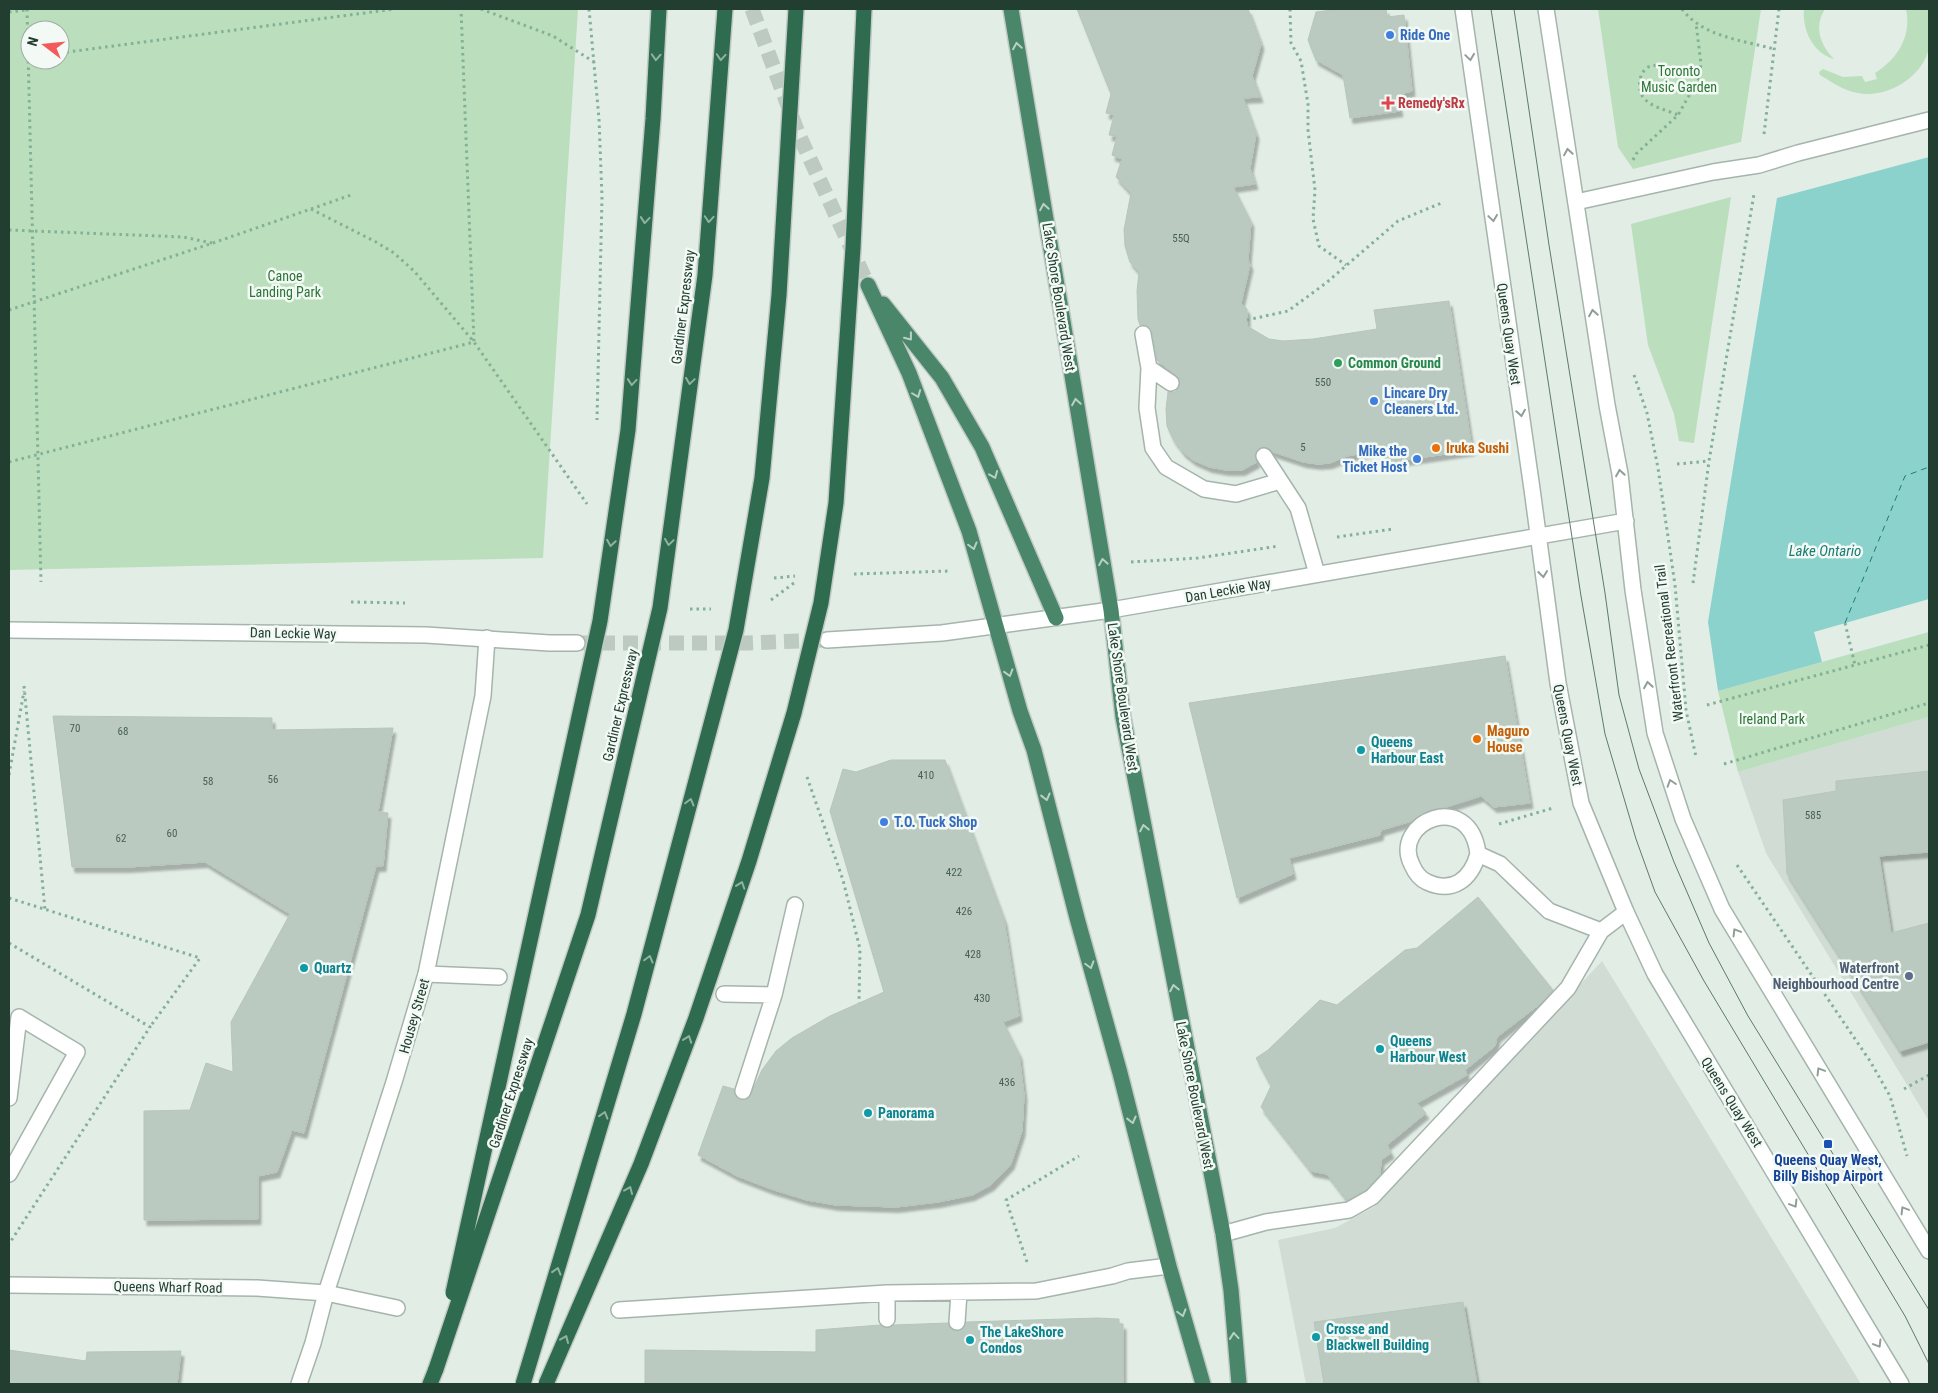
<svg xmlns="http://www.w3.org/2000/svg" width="1938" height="1393" font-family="'Roboto Condensed',sans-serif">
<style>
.built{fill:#d1ddd4}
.green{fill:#bbdebc;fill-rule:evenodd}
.water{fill:#8ad2cb}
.pier{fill:#e2ede6}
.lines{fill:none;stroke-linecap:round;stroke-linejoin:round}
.ferry{stroke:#1b7b73;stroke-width:1;stroke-dasharray:6 5;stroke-linecap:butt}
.building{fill:#bbcac1;stroke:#b5c6bb;filter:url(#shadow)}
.tertiary-tunnel{stroke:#bccac2;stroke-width:15;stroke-dasharray:15 8;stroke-linecap:butt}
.trunk-tunnel{stroke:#bccac2;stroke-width:15;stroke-dasharray:15 8;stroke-linecap:butt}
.service-casing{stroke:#a5b5ac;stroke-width:18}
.minor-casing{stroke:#a5b5ac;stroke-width:18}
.tertiary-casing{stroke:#a5b5ac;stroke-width:18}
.trunk-casing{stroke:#c1c9c5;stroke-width:18}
.motorway-casing{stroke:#c1c9c5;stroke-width:18}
.path{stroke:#83b197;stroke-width:3;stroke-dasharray:2.5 4;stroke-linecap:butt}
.service{stroke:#fff;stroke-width:15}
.minor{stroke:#fff;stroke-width:15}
.tertiary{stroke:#fff;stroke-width:15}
.trunk{stroke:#4a866a;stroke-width:15}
.motorway{stroke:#2e6b4f;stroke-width:15}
.tram{stroke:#5d7a6b;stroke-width:1}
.motorway-bridge-casing{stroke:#c1c9c5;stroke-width:18;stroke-linecap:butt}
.motorway-bridge{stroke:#2e6b4f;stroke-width:15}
.oneway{stroke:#b8d1c4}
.oneway2{stroke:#90b2a2}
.oneway3{stroke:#909e98}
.shop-dot{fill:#3f7fe0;stroke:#f3f9f5;stroke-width:2}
.health-dot{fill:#e0444e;stroke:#f3f9f5;stroke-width:2}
.leisure-dot{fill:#2e9e5b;stroke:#f3f9f5;stroke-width:2}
.food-dot{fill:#e8710a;stroke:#f3f9f5;stroke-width:2}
.culture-dot{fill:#0f9aa8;stroke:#f3f9f5;stroke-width:2}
.service-dot{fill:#5c6f8a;stroke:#f3f9f5;stroke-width:2}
.transit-dot{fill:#1a4fb4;stroke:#f3f9f5;stroke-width:2}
.labels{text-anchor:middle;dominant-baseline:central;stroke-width:5;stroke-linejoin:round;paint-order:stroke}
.number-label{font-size:11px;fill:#486154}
.shop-label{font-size:14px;font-weight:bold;fill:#366cbe;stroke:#f3f9f5;text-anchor:start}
.park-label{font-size:14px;fill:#2c7536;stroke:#f3f9f5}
.health-label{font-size:14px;font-weight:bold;fill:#be3a42;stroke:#f3f9f5;text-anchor:start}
.street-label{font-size:14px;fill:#223e30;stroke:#f3f9f5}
.leisure-label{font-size:14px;font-weight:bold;fill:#27864d;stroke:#f3f9f5;text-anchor:start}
.food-label{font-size:14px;font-weight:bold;fill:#c56008;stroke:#f3f9f5;text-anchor:start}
.culture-label{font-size:14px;font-weight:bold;fill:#0d838f;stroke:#f3f9f5;text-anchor:start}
.service-label{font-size:14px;font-weight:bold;fill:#4e5e75;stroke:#f3f9f5;text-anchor:end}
.transit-label{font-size:14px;font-weight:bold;fill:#164399;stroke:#f3f9f5}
.water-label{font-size:15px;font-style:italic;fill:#1b7b73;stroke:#f3f9f5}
</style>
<defs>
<filter id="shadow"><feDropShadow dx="3" dy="5.5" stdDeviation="1" flood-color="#0004"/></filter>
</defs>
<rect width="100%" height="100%" fill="#e2ede6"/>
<!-- built -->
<path class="built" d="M 1929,717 L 1929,1121 L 1766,853 L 1738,772 Z
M 1602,961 L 1861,1384 L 1306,1384 L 1278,1240 L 1335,1228 L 1374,1207 Z"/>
<!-- green -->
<path class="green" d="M 9,9 L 578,9 L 543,558 L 9,570 ZM 30,30 L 60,30 L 60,60 L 30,60 Z
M 1598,9 L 1761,9 L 1741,142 L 1633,169 L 1618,147 Z
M 1804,9 L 1825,9 C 1813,27 1821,46 1834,59 C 1813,53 1802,30 1804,9 Z
M 1906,9 L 1929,9 C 1929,21 1931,35 1929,47 C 1924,77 1886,99 1858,93 C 1844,91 1832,82 1820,75 L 1819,72 L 1823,69 L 1843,77 L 1862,76 L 1865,82 L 1877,79 L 1875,73 C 1898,59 1912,35 1906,9 Z
M 1731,197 L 1694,443 L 1679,441 L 1674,414 L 1648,345 L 1631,224 Z
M 1929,632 L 1929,717 L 1738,772 L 1718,691 Z"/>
<!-- water -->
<path class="water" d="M 1929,157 L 1929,632 L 1718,691 L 1708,622 L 1777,198 Z"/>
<!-- pier -->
<path class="pier" d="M 1929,599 L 1929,632 L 1822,662 L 1814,632 Z"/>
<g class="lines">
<!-- ferry -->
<path class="ferry" d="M 1845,623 L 1905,476 L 1929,467"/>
</g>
<!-- building -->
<path class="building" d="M 1077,9 L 1248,9 L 1261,44 L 1252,76 L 1260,97 L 1243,98 L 1256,134 L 1250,168 L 1255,184 L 1233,187 L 1251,222 L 1248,260 L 1250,265 L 1241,303 L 1247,309 L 1247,326 L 1269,339 L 1283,341 L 1313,339 L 1377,329 L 1374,310 L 1449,301 L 1472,450 L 1385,463 L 1384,449 L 1347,456 L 1330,463 L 1318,464 L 1303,462 L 1273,452 L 1269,448 L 1263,447 L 1255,452 L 1255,457 L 1257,462 L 1242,470 L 1226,470 L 1209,467 L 1193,460 L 1183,452 L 1173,439 L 1167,426 L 1166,409 L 1168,392 L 1175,392 L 1178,389 L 1180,379 L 1157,360 L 1152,332 L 1147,325 L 1140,325 L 1138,319 L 1137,291 L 1139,272 L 1130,262 L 1125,246 L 1124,230 L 1131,193 L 1116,177 L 1122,159 L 1112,155 L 1117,136 L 1109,135 L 1114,115 L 1106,113 L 1111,94 Z
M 1341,9 L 1386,9 L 1387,17 L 1404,15 L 1412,91 L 1396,95 L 1400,111 L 1350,118 L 1343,75 L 1316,60 L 1308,40 L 1316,12 Z
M 1505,656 L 1530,803 L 1494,807 L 1481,796 L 1443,808 L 1430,810 L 1412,821 L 1381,830 L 1380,835 L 1289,858 L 1293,874 L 1237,898 L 1189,703 Z
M 53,716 L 272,718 L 272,730 L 393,728 L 378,812 L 388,813 L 383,866 L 376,866 L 304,1133 L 292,1130 L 277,1172 L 258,1176 L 258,1219 L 144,1220 L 144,1111 L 190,1110 L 206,1063 L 233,1072 L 231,1022 L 290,914 L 205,862 L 128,867 L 72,867 Z
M 891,760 L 945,760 L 1004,920 L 1019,1016 L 1003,1022 L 1019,1054 L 1024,1095 L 1022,1131 L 1011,1164 L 991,1185 L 972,1195 L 938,1202 L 896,1207 L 836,1205 L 807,1200 L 771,1189 L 737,1176 L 698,1155 L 723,1086 L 734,1089 L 734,1093 L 740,1100 L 749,1098 L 762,1070 L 776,1051 L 792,1038 L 830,1016 L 884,992 L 830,811 L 843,769 L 856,772 Z
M 1929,771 L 1929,852 L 1879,856 L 1891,933 L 1929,923 L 1929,1042 L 1900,1051 L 1787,874 L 1783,800 L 1836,791 L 1836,781 Z
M 1478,897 L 1553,990 L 1540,1004 L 1497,1037 L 1495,1046 L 1465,1070 L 1467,1075 L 1417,1103 L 1426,1113 L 1387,1145 L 1391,1153 L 1381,1160 L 1380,1175 L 1366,1190 L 1347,1200 L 1327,1174 L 1311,1171 L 1261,1107 L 1271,1086 L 1256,1058 L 1268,1050 L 1320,1000 L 1337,1005 L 1405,950 L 1417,948 Z
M 1463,1302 L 1477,1384 L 1324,1384 L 1314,1322 Z
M 1098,1318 L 1119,1319 L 1119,1324 L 1123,1324 L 1123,1384 L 645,1384 L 645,1350 L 816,1352 L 816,1330 L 880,1325 L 887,1328 L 894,1325 L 948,1323 L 951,1329 L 957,1331 L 964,1328 L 966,1322 Z
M 9,1350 L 86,1361 L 87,1352 L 181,1351 L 177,1384 L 9,1384 Z"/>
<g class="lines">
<!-- tertiary-tunnel -->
<path class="tertiary-tunnel" d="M 577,643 L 748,643 L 823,640"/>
<!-- trunk-tunnel -->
<path class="trunk-tunnel" d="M 752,9 L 798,133 L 868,285"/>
<!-- service casing -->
<g class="service-casing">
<path id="service" d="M 1576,202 L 1713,172 L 1759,165 L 1798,153 L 1929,120
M 1143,334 L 1149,368 L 1171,383
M 1149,368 L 1147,408 L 1153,448 L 1166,467 L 1204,489 L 1236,494 L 1280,481
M 1264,456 L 1298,508 L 1317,574
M 1478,854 C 1470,788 1390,822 1412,865 C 1415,872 1420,879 1427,882 C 1453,894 1471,879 1478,854 L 1500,864 L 1549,911 L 1601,931 L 1626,912
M 426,974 L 499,977
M 724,994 L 774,995
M 743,1091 L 774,995 L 795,905
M 9,1098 L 19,1017 L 77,1052 L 9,1174
M 1223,1234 L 1266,1222 L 1349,1210 L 1372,1197 L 1568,988 L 1601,931
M 326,1293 L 397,1308
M 619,1310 L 887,1293 L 1036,1291 L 1112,1276 L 1128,1271 L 1169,1266
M 887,1319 L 887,1293
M 957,1322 L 959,1293"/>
</g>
<!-- minor casing -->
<g class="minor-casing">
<path id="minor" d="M 9,1285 L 257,1288 L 326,1293
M 299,1384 L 313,1343 L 326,1293 L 394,1082 L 426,974 L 483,696 L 487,638"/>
</g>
<!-- tertiary casing -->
<g class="tertiary-casing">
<path id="tertiary" d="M 1463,9 L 1532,489 L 1558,683 L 1581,803 L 1626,912 L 1655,974 L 1901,1384
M 1546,9 L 1607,405 L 1620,474 L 1633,590 L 1655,733 L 1683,819 L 1722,909 L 1929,1251
M 9,630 L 426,635 L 549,643 L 577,643
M 827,640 L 942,633 L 1111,610 L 1626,521"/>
</g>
<!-- trunk casing -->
<g class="trunk-casing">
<path id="trunk" d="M 1011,9 L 1111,610 L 1123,717 L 1223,1234 L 1231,1290 L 1239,1384
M 868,285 L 909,373 L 969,531 L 1020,711 L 1034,750 L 1077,918 L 1120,1073 L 1169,1266 L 1203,1384
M 883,304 L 942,378 L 982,447 L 1056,618"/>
</g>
<!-- motorway casing -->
<g class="motorway-casing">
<path id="motorway" d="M 430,1384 L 436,1369"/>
</g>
<!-- path -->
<path class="path" d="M 27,9 L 41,582
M 481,9 L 553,36 L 594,62
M 589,9 L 599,119 L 602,197 L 597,420
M 1290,9 L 1291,43 L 1301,61 L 1308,104 L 1308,130 L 1315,190 L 1313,219 L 1319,246 L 1346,265
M 1682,9 C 1703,37 1742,40 1774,49
M 9,12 L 27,10
M 60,53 L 395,9
M 1662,76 L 1661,70 L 1658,66 C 1641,62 1635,86 1643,97 C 1650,107 1667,110 1678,115
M 1764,134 L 1779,9
M 1633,160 L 1636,154 L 1678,115 L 1699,78 L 1701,64 L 1696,23
M 311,209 L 376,242 L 394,253 L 414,271 L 474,342 L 587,504
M 9,230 L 183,237 L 212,243
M 9,310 L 213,243 L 354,194
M 1247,320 L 1288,311 L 1326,283 L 1398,221 L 1444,202
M 1634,375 L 1647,413 L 1658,468 L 1675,585 L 1686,710 L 1696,757
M 9,462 L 474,342 L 461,9
M 1677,464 L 1709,461
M 1337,537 L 1393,529
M 1131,562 L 1198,558 L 1279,546
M 854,574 L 950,571
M 774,578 L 795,576
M 1693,583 L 1709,461 L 1754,194
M 771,600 L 794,583
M 351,602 L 405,603
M 690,609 L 711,609
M 1845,623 L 1855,665
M 24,686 L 45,910
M 1707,705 L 1929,645
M 1724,764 L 1929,703
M 9,775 L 24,691
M 807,777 L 843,880 L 860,949 L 859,1003
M 1499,824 L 1553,808
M 1737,865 L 1870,1061 L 1890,1096 L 1907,1156
M 9,898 L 200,958 L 150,1027
M 9,943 L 150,1027 L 9,1244
M 1904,1089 L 1929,1075
M 1027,1262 L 1006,1200 L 1079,1156"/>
<!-- service -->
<use href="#service" class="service"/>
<!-- minor -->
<use href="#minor" class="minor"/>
<!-- tertiary -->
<use href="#tertiary" class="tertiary"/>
<!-- trunk -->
<use href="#trunk" class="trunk"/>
<!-- motorway -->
<use href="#motorway" class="motorway"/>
<!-- tram -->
<path class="tram" d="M 1491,9 L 1581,596 L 1605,734 L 1636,839 L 1655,892 L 1704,981 L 1905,1316 L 1929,1364
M 1514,9 L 1549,245 L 1605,593 L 1619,695 L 1639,769 L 1674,862 L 1709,943 L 1748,1016 L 1929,1310"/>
<!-- motorway-bridge casing -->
<g class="motorway-bridge-casing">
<path id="motorway-bridge" d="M 453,1293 L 600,621 L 628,430 L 653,119 L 659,9
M 436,1369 L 588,915 L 660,608 L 705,275 L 725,9
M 523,1384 L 634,1014 L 736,630 L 762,478 L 779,295 L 796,9
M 546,1384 L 641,1164 L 696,1018 L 749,861 L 794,713 L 821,603 L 836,503 L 853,248 L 864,9"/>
</g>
<!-- motorway-bridge -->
<use href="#motorway-bridge" class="motorway-bridge"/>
</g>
<!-- one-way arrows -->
<defs><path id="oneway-chevron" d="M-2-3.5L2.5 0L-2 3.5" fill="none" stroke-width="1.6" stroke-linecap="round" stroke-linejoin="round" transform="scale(1.25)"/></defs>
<g class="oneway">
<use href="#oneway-chevron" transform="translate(1017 46) rotate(-99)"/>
<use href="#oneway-chevron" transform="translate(1044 207) rotate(-99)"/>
<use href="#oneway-chevron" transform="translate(909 337) rotate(52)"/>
<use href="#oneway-chevron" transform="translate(917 394) rotate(69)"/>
<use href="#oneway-chevron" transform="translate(1076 402) rotate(-99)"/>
<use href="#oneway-chevron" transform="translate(994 475) rotate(68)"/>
<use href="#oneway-chevron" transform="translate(973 546) rotate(75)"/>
<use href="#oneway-chevron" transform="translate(1103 562) rotate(-100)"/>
<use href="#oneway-chevron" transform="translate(1009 673) rotate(73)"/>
<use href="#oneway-chevron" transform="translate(1046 797) rotate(76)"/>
<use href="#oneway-chevron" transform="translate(1144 828) rotate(-101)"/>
<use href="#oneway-chevron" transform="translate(1090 965) rotate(74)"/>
<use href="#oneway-chevron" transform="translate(1174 988) rotate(-101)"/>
<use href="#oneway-chevron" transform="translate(1132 1120) rotate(76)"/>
<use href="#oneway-chevron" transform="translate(1182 1313) rotate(74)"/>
<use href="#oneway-chevron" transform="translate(1234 1336) rotate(-95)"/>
</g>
<g class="oneway2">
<use href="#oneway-chevron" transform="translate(656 57) rotate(93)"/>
<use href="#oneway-chevron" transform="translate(721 57) rotate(94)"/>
<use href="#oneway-chevron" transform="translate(709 219) rotate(94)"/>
<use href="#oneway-chevron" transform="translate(645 220) rotate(95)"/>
<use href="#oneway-chevron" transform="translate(690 381) rotate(98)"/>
<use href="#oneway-chevron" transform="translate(632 382) rotate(95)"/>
<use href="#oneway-chevron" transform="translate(669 542) rotate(98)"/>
<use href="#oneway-chevron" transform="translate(611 543) rotate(99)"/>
<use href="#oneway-chevron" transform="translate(690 802) rotate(-75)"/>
<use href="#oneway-chevron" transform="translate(741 885) rotate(-71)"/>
<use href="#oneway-chevron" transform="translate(649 959) rotate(-75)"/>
<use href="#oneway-chevron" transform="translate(688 1039) rotate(-70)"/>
<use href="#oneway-chevron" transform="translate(604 1115) rotate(-73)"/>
<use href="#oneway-chevron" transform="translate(629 1190) rotate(-67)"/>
<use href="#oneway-chevron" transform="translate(557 1271) rotate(-73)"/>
<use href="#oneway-chevron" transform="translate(565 1339) rotate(-67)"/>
</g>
<g class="oneway3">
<use href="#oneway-chevron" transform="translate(1470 57) rotate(82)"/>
<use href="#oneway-chevron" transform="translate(1568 152) rotate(-99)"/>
<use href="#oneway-chevron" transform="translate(1493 218) rotate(82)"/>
<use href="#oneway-chevron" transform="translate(1593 313) rotate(-99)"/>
<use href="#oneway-chevron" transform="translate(1521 413) rotate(81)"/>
<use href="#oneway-chevron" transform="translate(1620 473) rotate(-99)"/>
<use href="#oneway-chevron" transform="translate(1543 574) rotate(83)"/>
<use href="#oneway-chevron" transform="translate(1648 685) rotate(-99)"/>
<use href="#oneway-chevron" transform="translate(1671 783) rotate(-108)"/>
<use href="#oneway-chevron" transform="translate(1736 932) rotate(-121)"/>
<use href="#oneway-chevron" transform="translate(1820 1071) rotate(-121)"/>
<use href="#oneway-chevron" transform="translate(1794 1204) rotate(59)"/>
<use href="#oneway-chevron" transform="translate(1904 1210) rotate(-121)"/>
<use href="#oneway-chevron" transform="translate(1878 1344) rotate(59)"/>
</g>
<!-- markers -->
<g class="shop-dot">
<circle cx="1390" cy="35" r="5"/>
<circle cx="1374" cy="401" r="5"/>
<circle cx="1417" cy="459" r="5"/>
<circle cx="884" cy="822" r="5"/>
</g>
<path class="health-dot" d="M1385.5 95.5h5v5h5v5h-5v5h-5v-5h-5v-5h5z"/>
<circle class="leisure-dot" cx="1338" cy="363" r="5"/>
<g class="food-dot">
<circle cx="1436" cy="448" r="5"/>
<circle cx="1477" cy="739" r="5"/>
</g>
<g class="culture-dot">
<circle cx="1361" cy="750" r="5"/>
<circle cx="304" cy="968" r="5"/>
<circle cx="1380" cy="1049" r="5"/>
<circle cx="868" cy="1113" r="5"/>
<circle cx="1316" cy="1337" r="5"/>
<circle cx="970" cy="1340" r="5"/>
</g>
<circle class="service-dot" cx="1909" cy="976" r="5"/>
<rect class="transit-dot" x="1823" y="1139" width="10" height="10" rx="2.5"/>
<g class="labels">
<!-- number labels -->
<g class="number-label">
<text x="1181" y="238">55Q</text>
<text x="1323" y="382">550</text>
<text x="1303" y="447">5</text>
<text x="75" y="728">70</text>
<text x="123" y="731">68</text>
<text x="926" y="775">410</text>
<text x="273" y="779">56</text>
<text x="208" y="781">58</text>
<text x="1813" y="815">585</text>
<text x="172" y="833">60</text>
<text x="121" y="838">62</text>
<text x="954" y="872">422</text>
<text x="964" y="911">426</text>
<text x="973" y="954">428</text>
<text x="982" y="998">430</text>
<text x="1007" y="1082">436</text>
</g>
<!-- shop labels -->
<g class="shop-label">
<text x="1400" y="35">Ride One</text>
<text x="1384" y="393">Lincare Dry<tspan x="1384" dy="16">Cleaners Ltd.</tspan></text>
<text x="1407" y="451" text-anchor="end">Mike the<tspan x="1407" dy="16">Ticket Host</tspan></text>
<text x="894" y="822">T.O. Tuck Shop</text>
</g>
<!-- park labels -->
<g class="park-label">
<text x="1679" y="71">Toronto<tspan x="1679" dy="16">Music Garden</tspan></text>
<text x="285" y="276">Canoe<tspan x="285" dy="16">Landing Park</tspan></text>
<text x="1772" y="719">Ireland Park</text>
</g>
<!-- health labels -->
<g class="health-label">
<text x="1398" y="103">Remedy'sRx</text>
</g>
<!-- street labels -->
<g class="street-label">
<text transform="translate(1059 297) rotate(81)">Lake Shore Boulevard West</text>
<text transform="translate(683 307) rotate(-83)">Gardiner Expressway</text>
<text transform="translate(1509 334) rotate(82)">Queens Quay West</text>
<text transform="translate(1228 590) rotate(-10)">Dan Leckie Way</text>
<text transform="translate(293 633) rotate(1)">Dan Leckie Way</text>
<text transform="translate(1669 643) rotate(-97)">Waterfront Recreational Trail</text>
<text transform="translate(1123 697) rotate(82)">Lake Shore Boulevard West</text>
<text transform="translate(620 705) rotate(-77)">Gardiner Expressway</text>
<text transform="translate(1568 735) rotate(79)">Queens Quay West</text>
<text transform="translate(414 1016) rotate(-74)">Housey Street</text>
<text transform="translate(511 1093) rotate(-72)">Gardiner Expressway</text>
<text transform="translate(1195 1095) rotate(79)">Lake Shore Boulevard West</text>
<text transform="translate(1732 1102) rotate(58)">Queens Quay West</text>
<text transform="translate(168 1287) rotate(1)">Queens Wharf Road</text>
</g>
<!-- leisure labels -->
<g class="leisure-label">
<text x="1348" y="363">Common Ground</text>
</g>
<!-- food labels -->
<g class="food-label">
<text x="1446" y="448">Iruka Sushi</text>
<text x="1487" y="731">Maguro<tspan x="1487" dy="16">House</tspan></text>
</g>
<!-- culture labels -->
<g class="culture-label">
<text x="1371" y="742">Queens<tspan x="1371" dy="16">Harbour East</tspan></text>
<text x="314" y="968">Quartz</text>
<text x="1390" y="1041">Queens<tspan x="1390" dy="16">Harbour West</tspan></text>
<text x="878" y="1113">Panorama</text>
<text x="1326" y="1329">Crosse and<tspan x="1326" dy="16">Blackwell Building</tspan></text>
<text x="980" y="1332">The LakeShore<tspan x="980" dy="16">Condos</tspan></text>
</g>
<!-- service labels -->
<g class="service-label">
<text x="1899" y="968">Waterfront<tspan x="1899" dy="16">Neighbourhood Centre</tspan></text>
</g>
<!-- transit labels -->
<g class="transit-label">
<text x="1828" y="1160">Queens Quay West,<tspan x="1828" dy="16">Billy Bishop Airport</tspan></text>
</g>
<!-- water labels -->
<g class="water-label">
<text x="1825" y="551">Lake Ontario</text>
</g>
</g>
<!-- border -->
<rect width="1938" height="1393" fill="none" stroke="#223e30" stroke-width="20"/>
<!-- north arrow -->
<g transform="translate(45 45) rotate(286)"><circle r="24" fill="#f3f9f5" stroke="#9faea6"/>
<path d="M0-4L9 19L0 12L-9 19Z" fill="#f35a5b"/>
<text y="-8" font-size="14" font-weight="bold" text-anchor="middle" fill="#223e30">N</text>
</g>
</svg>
